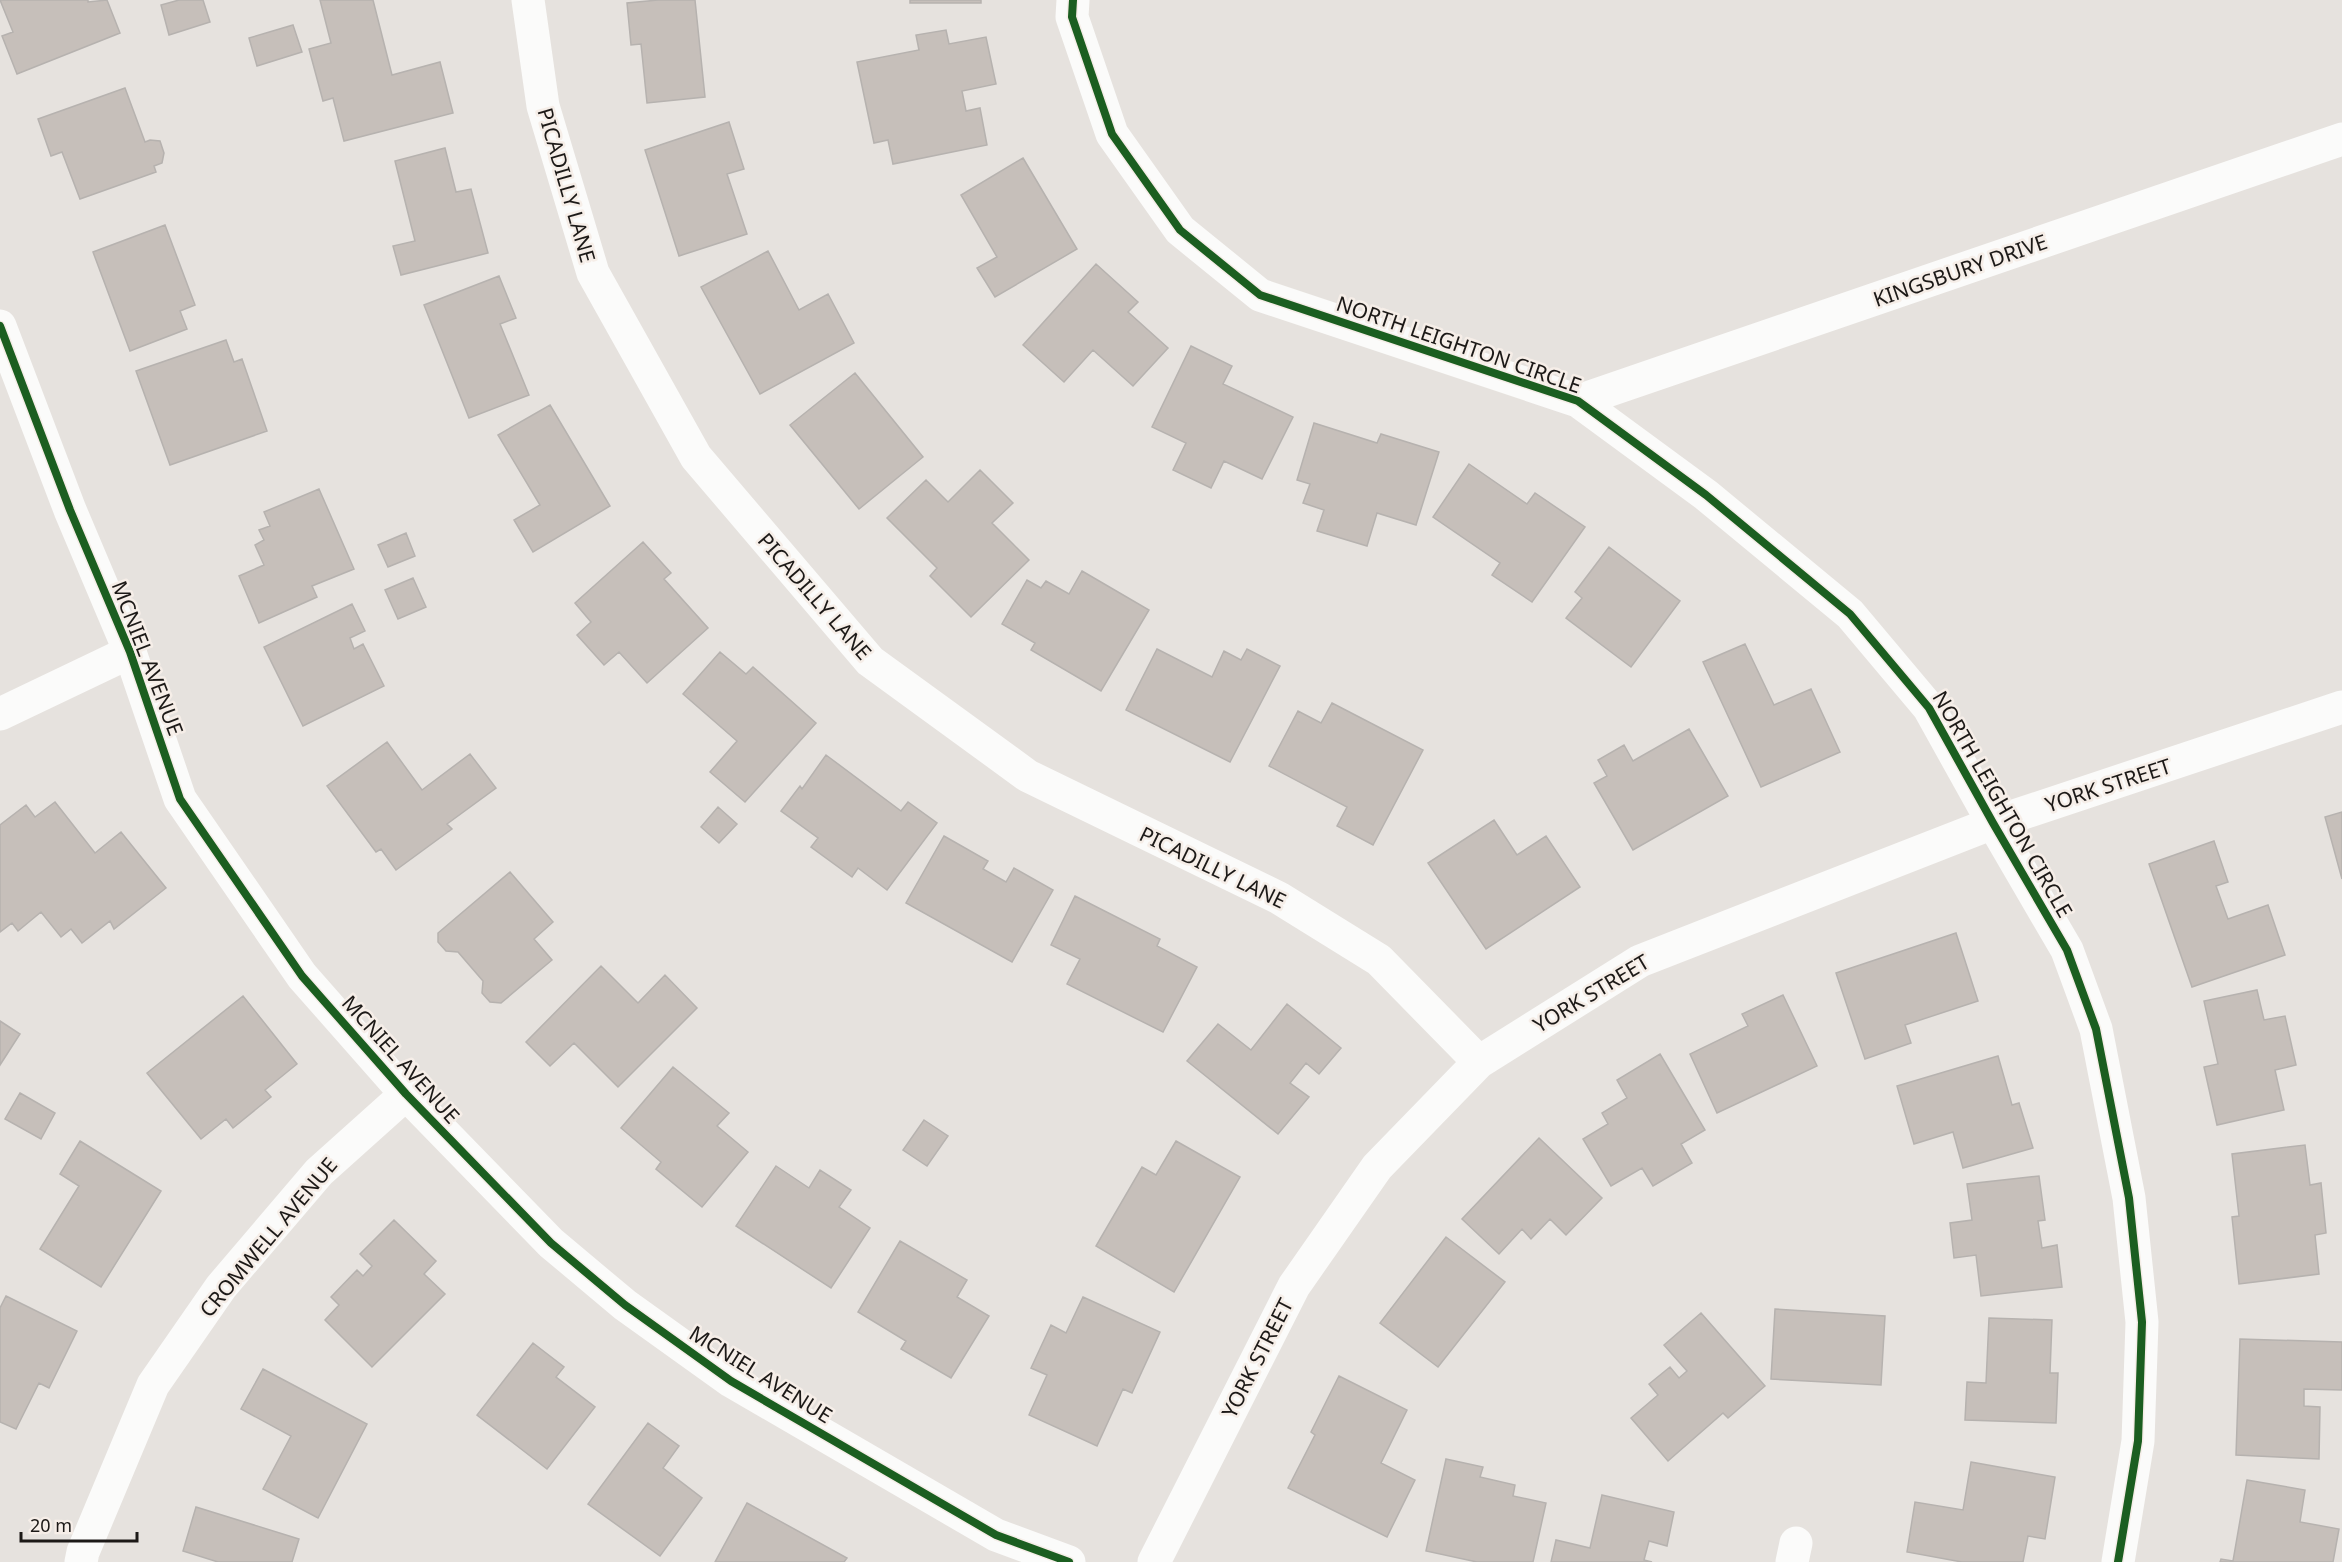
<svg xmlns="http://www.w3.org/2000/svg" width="2342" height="1562" font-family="'Noto Sans',sans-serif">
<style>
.building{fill:#c6bfba;stroke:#b6b2af;stroke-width:1.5}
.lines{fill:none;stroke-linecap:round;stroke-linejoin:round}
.minor{stroke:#fbfbfa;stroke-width:33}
.tertiary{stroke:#fbfbfa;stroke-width:33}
.cycleway-casing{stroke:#f6eee8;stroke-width:11}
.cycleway{stroke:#1b5e20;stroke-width:8}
.labels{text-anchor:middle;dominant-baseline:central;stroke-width:5;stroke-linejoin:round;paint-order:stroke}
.street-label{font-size:21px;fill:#1c1917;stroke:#f6eee8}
</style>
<rect width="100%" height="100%" fill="#e6e2de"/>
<!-- building -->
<path class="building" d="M 0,0 L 88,0 L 88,2 L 107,0 L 120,33 L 17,74 L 2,36 L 13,32 Z
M 179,0 L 203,0 L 210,22 L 169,35 L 161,5 Z
M 320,0 L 373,0 L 392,75 L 440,62 L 453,113 L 344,141 L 333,98 L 323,101 L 309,49 L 331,43 Z
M 658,0 L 695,0 L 705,97 L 647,103 L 641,44 L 631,45 L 627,3 Z
M 910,0 L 981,0 L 981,3 L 910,3 Z
M 293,25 L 302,52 L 257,66 L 249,38 Z
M 946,30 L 949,44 L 986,37 L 996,84 L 962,91 L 966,111 L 980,108 L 987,145 L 893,164 L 888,140 L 874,143 L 857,62 L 919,50 L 916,35 Z
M 125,88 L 145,142 L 150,140 L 160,141 L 164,153 L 162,163 L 154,166 L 156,172 L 80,199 L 62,152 L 51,156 L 38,119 Z
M 729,122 L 744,169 L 727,174 L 747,234 L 679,256 L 645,150 Z
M 445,148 L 456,192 L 471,189 L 488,253 L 401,275 L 393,246 L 415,241 L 395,161 Z
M 1023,158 L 1077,249 L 995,297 L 977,268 L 997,257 L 961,195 Z
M 165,225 L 195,305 L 180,311 L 187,329 L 130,351 L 93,252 Z
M 768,251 L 799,310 L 828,294 L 854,343 L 760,394 L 701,287 Z
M 1096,264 L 1138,302 L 1128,312 L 1168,348 L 1133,386 L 1093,350 L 1064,382 L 1023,345 Z
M 499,276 L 516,318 L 500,324 L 529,395 L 469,418 L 424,305 Z
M 226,340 L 234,362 L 242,359 L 267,431 L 170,465 L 136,371 Z
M 1191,346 L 1232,366 L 1223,384 L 1293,417 L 1262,479 L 1224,461 L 1211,488 L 1173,470 L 1186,443 L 1152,427 Z
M 855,373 L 923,457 L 859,509 L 790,425 Z
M 550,405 L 610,506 L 533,552 L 514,520 L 540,505 L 498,435 Z
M 1314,423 L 1377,443 L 1381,434 L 1439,452 L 1416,525 L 1377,513 L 1367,546 L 1317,531 L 1324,510 L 1303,503 L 1310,484 L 1297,480 Z
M 1469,464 L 1527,504 L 1535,493 L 1585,527 L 1532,602 L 1492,575 L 1500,563 L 1433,517 Z
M 980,470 L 1013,503 L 992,523 L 1029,560 L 971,617 L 930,576 L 937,568 L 887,518 L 926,480 L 948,502 Z
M 319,489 L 354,569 L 312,586 L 317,597 L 259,623 L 239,576 L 264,565 L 255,545 L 264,540 L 259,530 L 270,526 L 264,512 Z
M 406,533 L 415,556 L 388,567 L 378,545 Z
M 643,542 L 671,573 L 664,579 L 708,628 L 647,683 L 619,652 L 604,665 L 577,635 L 591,622 L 575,603 Z
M 1609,547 L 1680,601 L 1631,667 L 1566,618 L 1582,598 L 1575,592 Z
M 1082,571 L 1149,610 L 1101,691 L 1031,650 L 1035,643 L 1002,624 L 1027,580 L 1041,588 L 1046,581 L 1069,594 Z
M 413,578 L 426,607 L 398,619 L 385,590 Z
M 352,604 L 365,631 L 350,638 L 354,649 L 363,644 L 384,686 L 303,726 L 264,647 Z
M 1745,644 L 1774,705 L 1811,689 L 1840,752 L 1761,787 L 1703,662 Z
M 1157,649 L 1212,677 L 1224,651 L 1241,660 L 1247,649 L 1280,666 L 1230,762 L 1126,710 Z
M 720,652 L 746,674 L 753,667 L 816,723 L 745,802 L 710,772 L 737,741 L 683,694 Z
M 1332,703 L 1423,750 L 1373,845 L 1337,826 L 1347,807 L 1269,766 L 1298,711 L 1321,723 Z
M 1689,729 L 1728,796 L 1633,850 L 1594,783 L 1607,776 L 1598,760 L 1624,745 L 1633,761 Z
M 387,742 L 422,790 L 470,754 L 496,788 L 447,824 L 452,829 L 396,870 L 381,849 L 376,852 L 327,786 Z
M 826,755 L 901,811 L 908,802 L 937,823 L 887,890 L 858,868 L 852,877 L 811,847 L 818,838 L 781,811 L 800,786 L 802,789 Z
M 55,802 L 95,853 L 121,832 L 166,888 L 114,929 L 110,921 L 82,943 L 71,929 L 61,937 L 41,912 L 18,931 L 12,923 L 0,932 L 0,825 L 26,805 L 35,817 Z
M 718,807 L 737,824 L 719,843 L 701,827 Z
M 2342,812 L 2342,879 L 2325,817 Z
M 1494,820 L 1517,855 L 1546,836 L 1580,887 L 1486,949 L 1428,863 Z
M 944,836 L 988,861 L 983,869 L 1006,882 L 1014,868 L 1053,890 L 1012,962 L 906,903 Z
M 2214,841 L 2228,882 L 2216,886 L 2228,919 L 2268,905 L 2285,955 L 2192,987 L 2149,864 Z
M 510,872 L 553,922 L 534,939 L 552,960 L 501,1003 L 490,1002 L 482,993 L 483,981 L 458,952 L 446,951 L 438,942 L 438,933 Z
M 1075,896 L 1160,939 L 1157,946 L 1197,967 L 1163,1032 L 1067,984 L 1080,959 L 1051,945 Z
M 1956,933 L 1978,1001 L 1905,1025 L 1911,1043 L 1865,1059 L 1836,973 Z
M 601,966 L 638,1003 L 665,975 L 697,1008 L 618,1087 L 574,1043 L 550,1066 L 526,1042 Z
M 2257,990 L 2264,1020 L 2285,1016 L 2296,1065 L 2275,1070 L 2284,1110 L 2217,1125 L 2204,1067 L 2218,1064 L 2204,1001 Z
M 1783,995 L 1817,1066 L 1717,1113 L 1690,1054 L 1748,1026 L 1742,1014 Z
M 243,996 L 297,1064 L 265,1090 L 271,1097 L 233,1128 L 226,1119 L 201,1139 L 147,1073 Z
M 1287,1004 L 1341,1048 L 1319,1074 L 1306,1063 L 1290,1083 L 1309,1097 L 1278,1134 L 1187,1061 L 1218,1024 L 1251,1050 Z
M 0,1021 L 20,1034 L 0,1065 Z
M 1660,1054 L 1705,1130 L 1681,1144 L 1692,1163 L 1653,1186 L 1642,1168 L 1611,1186 L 1583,1139 L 1608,1124 L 1602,1113 L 1627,1098 L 1617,1080 Z
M 1998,1056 L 2012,1105 L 2019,1103 L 2033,1148 L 1963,1168 L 1953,1132 L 1914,1144 L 1897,1086 Z
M 673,1067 L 729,1113 L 717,1126 L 748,1152 L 702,1207 L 656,1169 L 661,1162 L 621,1128 Z
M 20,1093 L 55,1113 L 41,1139 L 5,1119 Z
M 924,1120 L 948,1136 L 927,1166 L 903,1150 Z
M 1539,1138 L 1602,1198 L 1566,1235 L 1550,1219 L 1531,1239 L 1522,1229 L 1499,1254 L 1462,1219 Z
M 80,1141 L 161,1191 L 101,1287 L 40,1249 L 79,1186 L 60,1174 Z
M 1176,1141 L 1240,1177 L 1174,1292 L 1096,1246 L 1142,1167 L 1156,1175 Z
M 2305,1145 L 2310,1185 L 2321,1183 L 2326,1233 L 2315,1235 L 2319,1274 L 2239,1284 L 2232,1217 L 2239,1216 L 2232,1154 Z
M 776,1166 L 809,1188 L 820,1170 L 851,1190 L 839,1207 L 870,1228 L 831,1288 L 736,1226 Z
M 2039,1176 L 2045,1220 L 2038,1221 L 2042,1248 L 2057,1245 L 2062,1287 L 1981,1296 L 1976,1255 L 1954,1258 L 1950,1223 L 1972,1220 L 1967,1184 Z
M 394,1220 L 436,1261 L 424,1274 L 445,1294 L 372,1367 L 325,1320 L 339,1305 L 331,1297 L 357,1270 L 363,1276 L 372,1266 L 360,1254 Z
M 1446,1237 L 1505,1282 L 1438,1367 L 1380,1323 Z
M 900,1241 L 967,1280 L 957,1297 L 989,1316 L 951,1378 L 901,1349 L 906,1341 L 858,1312 Z
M 6,1296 L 77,1331 L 49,1388 L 39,1383 L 16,1429 L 0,1422 L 0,1308 Z
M 1083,1297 L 1160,1332 L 1132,1393 L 1123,1389 L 1097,1446 L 1029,1415 L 1047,1375 L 1031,1368 L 1051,1325 L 1066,1333 Z
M 1775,1309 L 1885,1316 L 1881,1385 L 1771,1379 Z
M 1701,1313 L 1765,1386 L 1728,1418 L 1723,1413 L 1668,1461 L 1631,1418 L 1658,1395 L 1649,1384 L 1670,1367 L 1679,1378 L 1687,1371 L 1664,1345 Z
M 1989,1318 L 2052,1320 L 2050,1373 L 2058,1373 L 2056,1423 L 1965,1420 L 1967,1382 L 1986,1383 Z
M 2240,1339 L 2342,1342 L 2342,1390 L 2304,1389 L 2304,1406 L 2320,1407 L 2319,1459 L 2236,1455 Z
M 533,1343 L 564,1367 L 556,1377 L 595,1407 L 547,1469 L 477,1415 Z
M 263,1369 L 367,1424 L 318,1518 L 263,1489 L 291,1436 L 241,1409 Z
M 1339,1376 L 1407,1410 L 1381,1463 L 1415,1480 L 1387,1537 L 1288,1488 L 1315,1435 L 1311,1432 Z
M 648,1423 L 679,1446 L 663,1468 L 702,1498 L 660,1556 L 588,1504 Z
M 1446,1459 L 1483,1467 L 1480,1477 L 1515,1485 L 1513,1496 L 1546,1503 L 1533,1562 L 1477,1562 L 1426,1551 Z
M 1971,1462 L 2055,1477 L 2045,1539 L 2028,1536 L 2023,1562 L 1962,1562 L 1907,1552 L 1915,1502 L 1963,1510 Z
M 2247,1480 L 2305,1490 L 2300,1522 L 2339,1529 L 2333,1562 L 2220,1562 L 2221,1559 L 2233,1561 Z
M 1602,1495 L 1674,1512 L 1667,1546 L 1649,1541 L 1644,1560 L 1652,1562 L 1551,1562 L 1556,1540 L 1590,1548 Z
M 747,1503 L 847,1558 L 844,1562 L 715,1562 Z
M 196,1507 L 299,1539 L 292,1562 L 218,1562 L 183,1551 Z"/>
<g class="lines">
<!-- minor -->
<path class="minor" d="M 528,0 L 543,106 L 593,273 L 696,457 L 870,661 L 1028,776 L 1279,898 L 1379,960 L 1479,1062
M 1073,0 L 1072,17 L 1112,134 L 1180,230 L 1260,295 L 1578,401 L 1706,495 L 1850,614 L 1929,708 L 1993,823 L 2067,950 L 2096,1029 L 2129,1198 L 2142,1322 L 2138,1441 L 2118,1562
M 1578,401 L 2342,139
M 0,714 L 130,652
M 81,1562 L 83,1552 L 153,1385 L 221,1287 L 319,1172 L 406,1094
M 1154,1562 L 1294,1286 L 1377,1167 L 1479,1062 L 1640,961 L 1993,823 L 2342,707
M 1792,1562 L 1796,1543"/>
<!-- tertiary -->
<path class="tertiary" d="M 0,326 L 70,510 L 130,652 L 180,799 L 302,976 L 406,1094 L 551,1243 L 625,1305 L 731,1381 L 996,1535 L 1069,1562"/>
<!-- cycleway casing -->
<g class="cycleway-casing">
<path id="cycleway" d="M 1073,0 L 1072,17 L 1112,134 L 1180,230 L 1260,295 L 1578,401 L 1706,495 L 1850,614 L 1929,708 L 1993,823 L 2067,950 L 2096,1029 L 2129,1198 L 2142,1322 L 2138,1441 L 2118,1562
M 0,326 L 70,510 L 130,652 L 180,799 L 302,976 L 406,1094 L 551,1243 L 625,1305 L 731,1381 L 996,1535 L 1069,1562"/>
</g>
<!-- cycleway -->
<use href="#cycleway" class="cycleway"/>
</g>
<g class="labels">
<!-- street labels -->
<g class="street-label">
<text transform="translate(567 185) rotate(74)">PICADILLY LANE</text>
<text transform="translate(1960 270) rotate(-19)">KINGSBURY DRIVE</text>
<text transform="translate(1459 344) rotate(19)">NORTH LEIGHTON CIRCLE</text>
<text transform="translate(815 596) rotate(49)">PICADILLY LANE</text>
<text transform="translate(148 658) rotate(69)">MCNIEL AVENUE</text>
<text transform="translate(2108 785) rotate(-18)">YORK STREET</text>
<text transform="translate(2003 804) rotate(60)">NORTH LEIGHTON CIRCLE</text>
<text transform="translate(1213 867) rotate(26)">PICADILLY LANE</text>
<text transform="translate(1591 993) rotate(-31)">YORK STREET</text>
<text transform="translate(401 1059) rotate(48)">MCNIEL AVENUE</text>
<text transform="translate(268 1237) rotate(-50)">CROMWELL AVENUE</text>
<text transform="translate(1257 1358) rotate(-63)">YORK STREET</text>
<text transform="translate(761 1374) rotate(32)">MCNIEL AVENUE</text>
</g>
</g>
<!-- scale -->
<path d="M21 1532v9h116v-9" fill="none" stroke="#1c1917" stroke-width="3"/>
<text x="30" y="1532" font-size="18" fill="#1c1917" stroke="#f6eee8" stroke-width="4.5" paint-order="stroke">20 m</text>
</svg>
